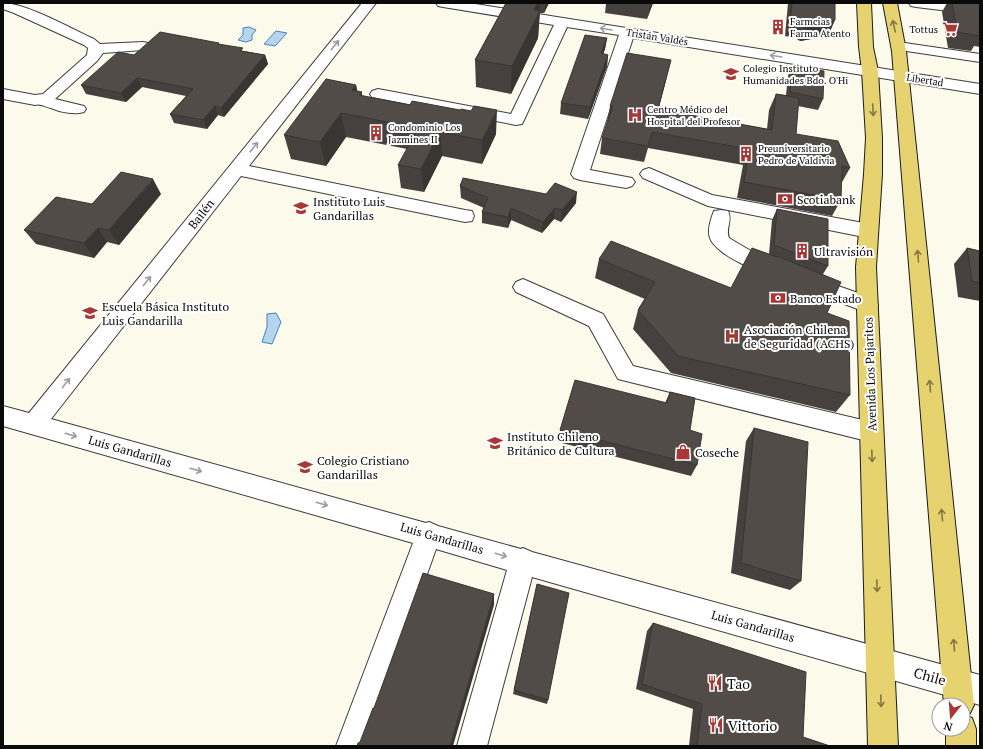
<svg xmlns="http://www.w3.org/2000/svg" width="983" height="749" font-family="'PT Serif',serif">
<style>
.water{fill:#b5d4ed;stroke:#4684bb}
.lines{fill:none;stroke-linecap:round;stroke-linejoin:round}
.minor-casing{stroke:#3d3d3d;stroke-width:2}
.major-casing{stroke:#1b1b1b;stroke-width:2}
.minor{fill:#fff;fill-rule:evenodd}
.major{fill:#e7d270;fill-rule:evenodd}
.wall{fill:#46413e}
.shaded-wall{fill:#393532}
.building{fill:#514c48;stroke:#393532}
.oneway{stroke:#847842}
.oneway2{stroke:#9d9d9d}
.labels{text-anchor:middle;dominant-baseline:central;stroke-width:4;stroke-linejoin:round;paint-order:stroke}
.far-poi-label{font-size:10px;fill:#0a0a0a;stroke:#fff;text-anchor:start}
.far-street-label{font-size:10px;fill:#0a0a0a;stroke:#fff}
.poi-label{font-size:12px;fill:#0a0a0a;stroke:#fff;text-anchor:start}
.street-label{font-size:12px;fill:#0a0a0a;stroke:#fff}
.near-street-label{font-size:14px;fill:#0a0a0a;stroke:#fff}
.near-poi-label{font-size:14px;fill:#0a0a0a;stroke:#fff;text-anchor:start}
</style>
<rect width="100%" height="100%" fill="#fcfaea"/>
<!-- water -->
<path class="water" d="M 249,27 L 256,30 L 252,35 L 252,40 L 246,42 L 238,40 L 243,35 L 243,28 Z
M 276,31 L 287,33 L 275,46 L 264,44 Z
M 276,313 L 281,322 L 272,344 L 262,342 L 267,327 L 267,314 Z"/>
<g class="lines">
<!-- minor casing -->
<g class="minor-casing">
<path id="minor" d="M 3,3 C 26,3 72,29 94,39 L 100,44 L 143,42 L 148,43 L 150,46 L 148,49 L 143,50 L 103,53 L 97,61 L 55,99 L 84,106 L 86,109 L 84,112 C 74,115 60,112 51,108 C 45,107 41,103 35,105 L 3,99 L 3,89 L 35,95 L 43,94 L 87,55 L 88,48 L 84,45 L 14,13 L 3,9 Z
M 362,3 L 376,3 L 249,166 L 465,210 L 472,211 L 474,216 L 472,221 L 465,222 L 241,176 L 51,419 L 426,523 L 429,522 L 438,526 L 521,549 L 523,548 L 532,552 L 980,675 L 980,705 L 532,577 L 487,746 L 457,746 L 507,570 L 436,549 L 366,746 L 336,746 L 413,543 L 3,426 L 3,406 L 29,413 Z
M 436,3 L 469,3 L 980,84 L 980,94 L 633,38 L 590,170 L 632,178 L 635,182 L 632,186 L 626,188 L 580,180 L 574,178 L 571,174 L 619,35 L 567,27 L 524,120 L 522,124 L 516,125 L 372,97 L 370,94 L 372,91 L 378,89 L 511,114 L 554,25 L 443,7 L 438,6 Z
M 909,3 L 950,3 L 979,7 L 980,11 L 974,14 L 916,7 L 911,6 Z
M 898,42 L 980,54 L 980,62 L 893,49 L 891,46 L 893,43 Z
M 649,168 L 712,195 L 869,224 L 876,226 L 878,231 L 876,236 L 869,238 L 708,206 L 643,178 L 640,174 L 643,170 Z
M 721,210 L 728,211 C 733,220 725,229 729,238 L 751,251 L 781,263 L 784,268 L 781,273 C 765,278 716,255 710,238 C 707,231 711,218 714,211 Z
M 807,275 L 875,299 L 878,305 L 875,311 L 868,313 L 800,287 L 797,282 L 800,277 Z
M 523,279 L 603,314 L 633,366 L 871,422 L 879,425 L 883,432 L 879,439 L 871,442 L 618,379 L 589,326 L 516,292 L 513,287 L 516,282 Z"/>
</g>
<!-- major casing -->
<g class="major-casing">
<path id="major" d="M 857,3 L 871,3 L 873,47 L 878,71 L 882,138 L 882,174 L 876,267 L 898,746 L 868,746 L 856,267 L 864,174 L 866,138 L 862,71 L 859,47 Z
M 883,3 L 897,3 L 906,51 L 974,705 L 969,715 L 967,716 L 972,718 L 976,729 L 976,746 L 946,746 L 946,729 L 963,729 L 963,705 L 944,705 L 892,51 Z"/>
</g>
<!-- minor -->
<use href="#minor" class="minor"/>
<!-- major -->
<use href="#major" class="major"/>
</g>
<!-- wall -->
<path class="wall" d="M 506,3 L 549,3 L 544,13 L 540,13 L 538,38 L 511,94 L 476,87 L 475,60 Z
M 598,3 L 653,3 L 647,19 L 605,13 L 606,4 Z
M 788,3 L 835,3 L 829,34 L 817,38 L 800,41 L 795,38 L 785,36 Z
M 947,3 L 980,3 L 980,47 L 974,46 L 971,51 L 948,48 L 942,12 Z
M 607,38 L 605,49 L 603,54 L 608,55 L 607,66 L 588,119 L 560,114 L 561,103 Z
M 219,44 L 244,51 L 265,55 L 268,64 L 224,117 L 218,115 L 207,129 L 174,123 L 170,114 L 186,96 L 142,87 L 126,102 L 86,94 L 81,85 L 134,55 Z
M 792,65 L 823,99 L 818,110 L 798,106 L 796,134 L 850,168 L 841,184 L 841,200 L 832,216 L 737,198 L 743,165 L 648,148 L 644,162 L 600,154 L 602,138 L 607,122 L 610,106 L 667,76 L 658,110 L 767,129 L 769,110 L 776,94 L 786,95 L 788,76 Z
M 356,85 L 357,91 L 362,92 L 362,96 L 496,134 L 482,164 L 442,156 L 424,192 L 401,188 L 398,165 L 407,149 L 346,137 L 326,166 L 291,159 L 284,135 Z
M 460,186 L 576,203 L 561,222 L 554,219 L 542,233 L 511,220 L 508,228 L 482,223 L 482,212 L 484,208 L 461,198 Z
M 161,194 L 119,245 L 107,242 L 94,258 L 36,244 L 24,230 L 92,204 Z
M 777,209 L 828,266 L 823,274 L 827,313 L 850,395 L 836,412 L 671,373 L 633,329 L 638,310 L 645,299 L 595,278 L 599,259 L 731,288 L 769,254 L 772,220 Z
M 967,248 L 980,251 L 980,301 L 958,297 L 954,264 Z
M 670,392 L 690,430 L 697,465 L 691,476 L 558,442 L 560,430 L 665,403 Z
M 754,428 L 801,581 L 790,590 L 731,573 L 746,441 Z
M 537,584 L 548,700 L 547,704 L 513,694 Z
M 653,623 L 803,737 L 830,746 L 689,746 L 693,709 L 636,689 L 647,631 Z"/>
<!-- shaded-wall -->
<path class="shaded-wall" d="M 538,3 L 540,3 L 538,38 L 511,94 L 512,66 L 534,10 Z
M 545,3 L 549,3 L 544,13 Z
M 651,3 L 653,3 L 647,19 Z
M 835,20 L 829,34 L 817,38 L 800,41 L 805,27 Z
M 607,38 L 605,49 L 599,65 L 601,53 Z
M 265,55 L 268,64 L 224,117 L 221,108 Z
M 608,55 L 607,66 L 588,119 L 590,107 Z
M 671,60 L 667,76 L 654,126 L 658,109 Z
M 137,78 L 142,87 L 126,102 L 121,93 Z
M 356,85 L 361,108 L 352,90 Z
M 215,106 L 218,115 L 207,129 L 203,120 Z
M 497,110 L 496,134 L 482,164 L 482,140 Z
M 341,113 L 346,137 L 326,166 L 320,142 Z
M 440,132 L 442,156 L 424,192 L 421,169 Z
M 153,179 L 161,194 L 119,245 L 109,230 Z
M 577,192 L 576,203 L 561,222 L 562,210 Z
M 511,208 L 511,220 L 508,228 L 508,217 Z
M 555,208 L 554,219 L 542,233 L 543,222 Z
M 98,228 L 107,242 L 94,258 L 84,243 Z
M 494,594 L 494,605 L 453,746 L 450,746 Z"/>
<!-- building -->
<path class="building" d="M 506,3 L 538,3 L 534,10 L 540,11 L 512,66 L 475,60 Z
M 792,3 L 835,3 L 835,20 L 822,25 L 805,27 L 800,24 L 790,22 Z
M 952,3 L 980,3 L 980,30 L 979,30 L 980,36 L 957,32 Z
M 160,32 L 219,43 L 218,44 L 243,48 L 240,51 L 265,55 L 221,108 L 215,106 L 203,120 L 170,114 L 193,89 L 137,78 L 121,93 L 81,85 L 118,52 L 134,55 Z
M 585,35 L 607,38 L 601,53 L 608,55 L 590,107 L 561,103 Z
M 627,53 L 671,60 L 658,109 L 772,130 L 776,94 L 799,98 L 796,134 L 838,141 L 850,168 L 842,166 L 841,200 L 744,182 L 749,149 L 652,132 L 648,146 L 602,138 L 613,106 L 610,106 Z
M 792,65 L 824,71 L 823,99 L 790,92 Z
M 326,79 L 356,85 L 352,90 L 362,92 L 359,95 L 410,105 L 412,101 L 460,110 L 461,109 L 471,111 L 474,106 L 497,110 L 482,140 L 440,132 L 421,169 L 398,165 L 418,128 L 341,113 L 320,142 L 284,135 Z
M 121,172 L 153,179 L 109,230 L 98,228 L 84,243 L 24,230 L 56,197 L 92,204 Z
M 463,178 L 546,194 L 555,183 L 577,192 L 562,210 L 555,208 L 543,222 L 511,208 L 508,217 L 482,212 L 488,198 L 460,186 Z
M 777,209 L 828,219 L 828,266 L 774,245 Z
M 611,241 L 731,288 L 752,248 L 777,257 L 777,256 L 841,282 L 827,313 L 849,321 L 850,395 L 678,356 L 638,310 L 655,282 L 599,259 Z
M 967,248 L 980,251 L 980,283 L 972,281 Z
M 575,380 L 667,403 L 670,392 L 695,398 L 690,430 L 702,434 L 697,465 L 560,430 Z
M 754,428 L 808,442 L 801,581 L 741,563 Z
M 423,573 L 494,594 L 450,746 L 357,746 L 358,743 L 360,742 L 373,708 L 374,708 Z
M 537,584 L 569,593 L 548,700 L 514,690 Z
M 653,623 L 806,672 L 803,737 L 830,746 L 697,746 L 702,704 L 642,684 Z"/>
<!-- one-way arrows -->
<defs><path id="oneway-shaft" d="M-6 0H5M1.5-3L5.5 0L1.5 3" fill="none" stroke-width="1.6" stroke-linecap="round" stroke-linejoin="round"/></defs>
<g class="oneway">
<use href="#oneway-shaft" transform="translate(894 26) rotate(-102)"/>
<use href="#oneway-shaft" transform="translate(873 110) rotate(87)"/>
<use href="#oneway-shaft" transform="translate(918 256) rotate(-95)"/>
<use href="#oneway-shaft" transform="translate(930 386) rotate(-95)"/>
<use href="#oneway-shaft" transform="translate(872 456) rotate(88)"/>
<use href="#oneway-shaft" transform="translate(942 515) rotate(-95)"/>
<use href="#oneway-shaft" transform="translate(877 586) rotate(88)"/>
<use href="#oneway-shaft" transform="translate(954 645) rotate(-95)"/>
<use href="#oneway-shaft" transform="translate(881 701) rotate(88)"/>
</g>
<g class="oneway2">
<use href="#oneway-shaft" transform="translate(606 29) rotate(-171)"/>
<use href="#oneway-shaft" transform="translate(335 45) rotate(-51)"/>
<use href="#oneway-shaft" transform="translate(776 56) rotate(-171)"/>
<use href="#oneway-shaft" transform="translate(254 147) rotate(-51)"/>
<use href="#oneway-shaft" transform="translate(147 281) rotate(-52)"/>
<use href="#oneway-shaft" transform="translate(66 383) rotate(-52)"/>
<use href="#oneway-shaft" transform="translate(71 435) rotate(16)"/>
<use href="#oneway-shaft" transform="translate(196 470) rotate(16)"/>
<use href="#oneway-shaft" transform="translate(322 504) rotate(16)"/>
<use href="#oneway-shaft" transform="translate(501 555) rotate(16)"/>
</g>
<!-- icons -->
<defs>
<g id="building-bare" transform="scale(1.2)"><path d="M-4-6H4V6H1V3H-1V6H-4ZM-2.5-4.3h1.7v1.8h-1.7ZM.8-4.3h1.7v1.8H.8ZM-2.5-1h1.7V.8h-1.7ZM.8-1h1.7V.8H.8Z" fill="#a83835" stroke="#fff" stroke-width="2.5" paint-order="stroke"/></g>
<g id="supermarket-bare" transform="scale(1.2)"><path d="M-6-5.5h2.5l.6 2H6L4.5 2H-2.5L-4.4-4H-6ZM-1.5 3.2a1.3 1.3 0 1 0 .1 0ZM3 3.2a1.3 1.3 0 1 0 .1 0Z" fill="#a83835" stroke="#fff" stroke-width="2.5" paint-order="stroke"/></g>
<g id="school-bare" transform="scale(1.2)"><path d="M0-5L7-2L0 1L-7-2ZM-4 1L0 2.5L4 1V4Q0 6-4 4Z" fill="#a83835" stroke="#fff" stroke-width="2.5" paint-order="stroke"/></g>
<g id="hospital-bare" transform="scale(1.2)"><path d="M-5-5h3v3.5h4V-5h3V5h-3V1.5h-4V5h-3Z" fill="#a83835" stroke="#fff" stroke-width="2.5" paint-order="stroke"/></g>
<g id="bank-bare" transform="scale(1.2)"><path d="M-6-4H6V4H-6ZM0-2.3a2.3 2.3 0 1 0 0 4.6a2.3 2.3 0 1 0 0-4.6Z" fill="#a83835" stroke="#fff" stroke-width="2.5" paint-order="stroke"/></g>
<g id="university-bare" transform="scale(1.2)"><path d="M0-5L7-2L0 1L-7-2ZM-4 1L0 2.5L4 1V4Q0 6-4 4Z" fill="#a83835" stroke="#fff" stroke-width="2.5" paint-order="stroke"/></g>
<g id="shop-bare" transform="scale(1.2)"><path d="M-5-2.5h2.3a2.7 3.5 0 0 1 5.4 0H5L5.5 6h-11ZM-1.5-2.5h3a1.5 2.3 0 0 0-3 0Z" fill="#a83835" stroke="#fff" stroke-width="2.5" paint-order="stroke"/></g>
<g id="restaurant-bare" transform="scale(1.2)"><path d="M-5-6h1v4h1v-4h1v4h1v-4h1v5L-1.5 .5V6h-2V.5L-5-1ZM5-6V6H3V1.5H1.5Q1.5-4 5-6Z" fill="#a83835" stroke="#fff" stroke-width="2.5" paint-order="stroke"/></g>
</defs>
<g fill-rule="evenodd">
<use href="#building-bare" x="778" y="27"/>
<use href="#supermarket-bare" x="950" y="29"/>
<use href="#school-bare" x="731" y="74"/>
<use href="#hospital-bare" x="635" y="115"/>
<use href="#building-bare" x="376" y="133"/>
<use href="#building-bare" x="746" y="154"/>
<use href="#bank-bare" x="785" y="199"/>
<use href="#school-bare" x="301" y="208"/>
<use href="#building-bare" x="802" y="251"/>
<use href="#bank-bare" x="778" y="298"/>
<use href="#school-bare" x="90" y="313"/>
<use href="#hospital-bare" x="732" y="336"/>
<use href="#university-bare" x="495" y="443"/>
<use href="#shop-bare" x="683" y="452"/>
<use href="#school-bare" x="305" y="467"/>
<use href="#restaurant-bare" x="715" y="683"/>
<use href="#restaurant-bare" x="716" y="725"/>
</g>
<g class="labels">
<!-- far-poi labels -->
<g class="far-poi-label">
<text x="790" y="21">Farmcias<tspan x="790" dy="12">Farma Atento</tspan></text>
<text x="938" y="29" text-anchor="end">Tottus</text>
<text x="743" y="68">Colegio Instituto<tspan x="743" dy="12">Humanidades Bdo. O'Hi</tspan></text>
<text x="647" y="109">Centro Médico del<tspan x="647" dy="12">Hospital del Profesor</tspan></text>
<text x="388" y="127">Condominio Los<tspan x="388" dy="12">Jazmines II</tspan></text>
<text x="758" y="148">Preuniversitario<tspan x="758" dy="12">Pedro de Valdivia</tspan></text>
</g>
<!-- far-street labels -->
<g class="far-street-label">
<text transform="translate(657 37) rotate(9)">Tristán Valdés</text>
<text transform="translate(925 80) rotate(9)">Libertad</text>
</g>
<!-- poi labels -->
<g class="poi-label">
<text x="797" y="199">Scotiabank</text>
<text x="313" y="201">Instituto Luis<tspan x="313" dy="14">Gandarillas</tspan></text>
<text x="814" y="251">Ultravisión</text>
<text x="790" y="298">Banco Estado</text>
<text x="102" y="306">Escuela Básica Instituto<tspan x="102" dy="14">Luis Gandarilla</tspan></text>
<text x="744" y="329">Asociación Chilena<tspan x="744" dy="14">de Seguridad (ACHS)</tspan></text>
<text x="507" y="436">Instituto Chileno<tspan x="507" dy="14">Británico de Cultura</tspan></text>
<text x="695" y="452">Coseche</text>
<text x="317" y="460">Colegio Cristiano<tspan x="317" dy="14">Gandarillas</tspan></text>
</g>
<!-- street labels -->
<g class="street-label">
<text transform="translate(201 214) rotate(-52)">Bailén</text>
<text transform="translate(870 374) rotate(-92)">Avenida Los Pajaritos</text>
<text transform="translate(130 451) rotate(16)">Luis Gandarillas</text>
<text transform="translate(442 538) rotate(16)">Luis Gandarillas</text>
<text transform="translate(753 626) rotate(16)">Luis Gandarillas</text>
</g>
<!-- near-street labels -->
<g class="near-street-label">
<text transform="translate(930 676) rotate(15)">Chile</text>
</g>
<!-- near-poi labels -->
<g class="near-poi-label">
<text x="727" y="683">Tao</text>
<text x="728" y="725">Vittorio</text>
</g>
</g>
<!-- border -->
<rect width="983" height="749" fill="none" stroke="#0a0a0a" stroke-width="8"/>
<!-- north arrow -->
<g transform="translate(951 717) rotate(197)"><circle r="19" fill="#ffffff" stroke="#9d9d9d"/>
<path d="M0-3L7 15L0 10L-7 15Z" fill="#a83835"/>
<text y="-6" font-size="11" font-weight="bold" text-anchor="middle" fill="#0a0a0a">N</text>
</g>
</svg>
